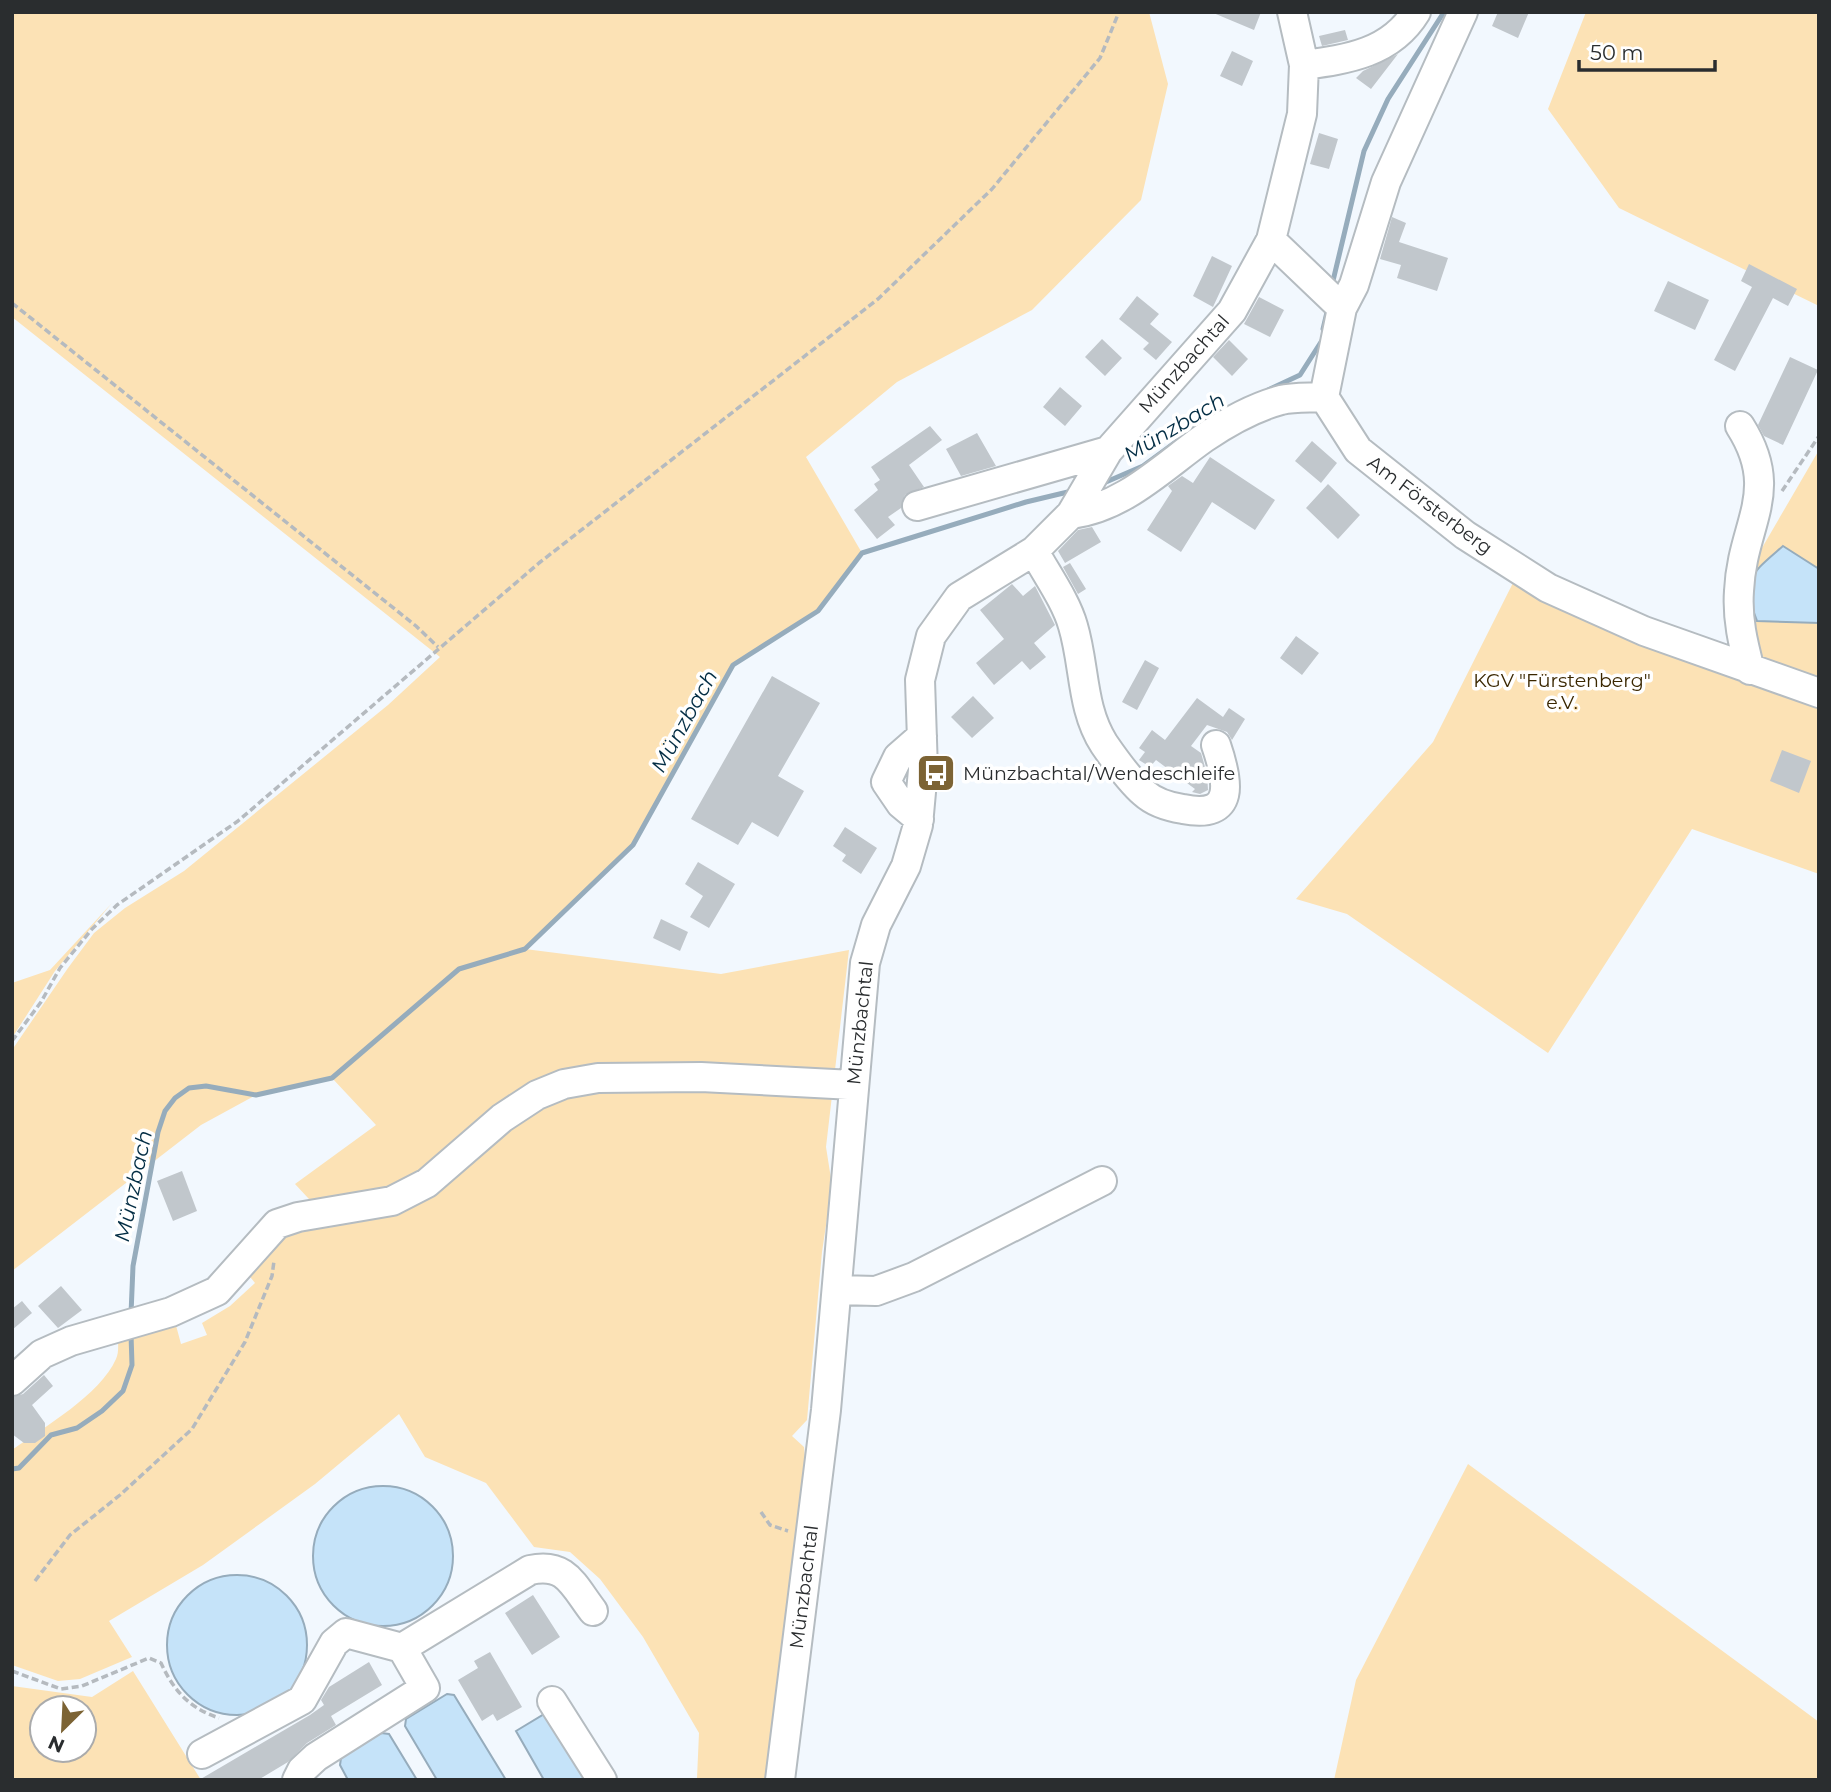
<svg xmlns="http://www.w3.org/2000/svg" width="1831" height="1792" font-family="Montserrat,sans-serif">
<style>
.green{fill:#fce2b5;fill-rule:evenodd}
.water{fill:#c5e3f9;stroke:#96acbc;stroke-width:2}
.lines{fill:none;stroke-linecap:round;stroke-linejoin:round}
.stream{stroke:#96acbc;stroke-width:5}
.building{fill:#c1c7cc}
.minor-casing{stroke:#b5bcc1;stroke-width:32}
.path{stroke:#b5babf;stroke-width:3.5;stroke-dasharray:7 3.5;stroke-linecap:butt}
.minor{stroke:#fff;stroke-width:28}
.labels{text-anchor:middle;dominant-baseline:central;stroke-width:7;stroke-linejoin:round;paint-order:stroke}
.street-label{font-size:19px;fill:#2a2d2f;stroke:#fff}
.park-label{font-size:19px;fill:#3a2700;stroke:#fff}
.poi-label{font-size:19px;fill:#2a2d2f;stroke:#fff;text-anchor:start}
.water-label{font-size:21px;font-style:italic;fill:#032d44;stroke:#fff}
</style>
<rect width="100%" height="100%" fill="#f2f8fe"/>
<!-- green -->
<path class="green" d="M 12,12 L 1149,12 L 1168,84 L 1141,200 L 1032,310 L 897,382 L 806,457 L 862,553 L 818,611 L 733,665 L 633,845 L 525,949 L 721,974 L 849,950 L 826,1147 L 832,1185 L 822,1252 L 807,1420 L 792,1436 L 804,1447 L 806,1467 L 769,1780 L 697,1778 L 699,1733 L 643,1637 L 600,1579 L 570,1552 L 534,1547 L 486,1483 L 425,1457 L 399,1414 L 315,1484 L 203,1565 L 109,1621 L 132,1657 L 80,1679 L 58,1681 L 12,1665 L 12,1450 C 44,1427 100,1395 116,1359 C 119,1353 118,1344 118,1337 L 174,1318 L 181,1344 L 207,1335 L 202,1323 L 230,1306 L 255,1283 L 247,1273 L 289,1230 L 335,1227 L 295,1184 L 376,1125 L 332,1078 L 256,1095 L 201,1125 L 12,1271 L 12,1050 L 68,968 L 94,933 L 125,908 L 184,871 L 388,705 L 440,657 L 12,317 Z
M 1586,12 L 1819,12 L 1819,306 L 1619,208 L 1548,109 Z
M 1819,450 L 1819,874 L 1692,829 L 1548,1053 L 1347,914 L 1296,899 L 1433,742 L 1520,569 L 1740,663 L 1738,589 Z
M 112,903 L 55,971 L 12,1038 L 12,983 L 50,970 Z
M 1468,1464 L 1819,1722 L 1819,1780 L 1334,1780 L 1356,1680 Z
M 133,1671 L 201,1780 L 12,1780 L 12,1686 L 92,1697 ZM 42,1708 L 84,1708 L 84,1750 L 42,1750 Z"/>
<!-- water -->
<path class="water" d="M 1783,546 L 1819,569 L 1819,623 L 1757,621 C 1740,579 1752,573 1783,546 Z
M313 1556a70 70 0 1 1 140 0a70 70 0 1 1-140 0Z
M167 1645a70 70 0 1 1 140 0a70 70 0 1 1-140 0Z
M 447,1694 L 454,1695 L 506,1780 L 437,1780 L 405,1726 L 406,1719 Z
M 546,1713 L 585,1780 L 544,1780 L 516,1731 Z
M 381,1733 L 389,1734 L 417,1780 L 348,1780 L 340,1765 L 341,1758 Z"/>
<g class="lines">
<!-- stream -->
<path class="stream" d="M 1332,285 L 1364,151 L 1388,99 L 1444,12
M 1323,329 L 1328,308
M 1268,390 L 1300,375 L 1321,342
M 1099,485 L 1143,466 L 1195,428
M 131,1314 L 133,1266 L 158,1132 L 165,1111 L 175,1098 L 189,1088 L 206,1086 L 256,1095 L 332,1078 L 459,969 L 525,949 L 633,845 L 733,665 L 818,611 L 862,553 L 1026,502 L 1072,491
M 12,1469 L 19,1468 L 51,1435 L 77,1428 L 102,1411 L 123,1391 L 132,1365 L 131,1334"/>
</g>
<!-- building -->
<path class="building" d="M 1211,12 L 1261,12 L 1254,30 Z
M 1498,12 L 1529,12 L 1518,38 L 1492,26 Z
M 1345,30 L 1348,40 L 1322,46 L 1319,36 Z
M 1232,51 L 1253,61 L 1242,86 L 1220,76 Z
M 1398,54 L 1371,89 L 1356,78 L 1363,71 Z
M 1319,133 L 1338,139 L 1329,169 L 1310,164 Z
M 1392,217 L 1406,223 L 1399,242 L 1448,258 L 1437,291 L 1397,278 L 1401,265 L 1380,259 Z
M 1212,256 L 1232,266 L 1213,307 L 1193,296 Z
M 1749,264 L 1797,289 L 1788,306 L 1773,298 L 1735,371 L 1714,360 L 1752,287 L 1741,281 Z
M 1668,281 L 1709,300 L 1695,330 L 1654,311 Z
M 1137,296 L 1159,314 L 1150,324 L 1172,342 L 1156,360 L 1143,349 L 1149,343 L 1119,319 Z
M 1259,297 L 1284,310 L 1270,337 L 1244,324 Z
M 1102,339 L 1122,358 L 1105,376 L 1085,357 Z
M 1229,340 L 1248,359 L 1232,376 L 1213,357 Z
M 1790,357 L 1818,370 L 1783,445 L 1764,436 L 1758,425 Z
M 1060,387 L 1082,406 L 1065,426 L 1043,407 Z
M 930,426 L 942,440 L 909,465 L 924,487 L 905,495 L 901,508 L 888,517 L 895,525 L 877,539 L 854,510 L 878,490 L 874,484 L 880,480 L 871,467 Z
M 977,433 L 996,466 L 961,476 L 946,449 Z
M 1312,441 L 1337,463 L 1321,483 L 1295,461 Z
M 1210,457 L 1275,500 L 1255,530 L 1212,502 L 1181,552 L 1147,530 L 1172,491 L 1168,486 L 1182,476 L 1193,483 Z
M 1328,484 L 1360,515 L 1338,539 L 1306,508 Z
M 1092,527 L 1101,542 L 1065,563 L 1058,551 L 1078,530 Z
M 1070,563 L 1086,589 L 1078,594 L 1063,567 Z
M 1012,584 L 1023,596 L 1035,586 L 1055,625 L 1034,643 L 1046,657 L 1030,670 L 1022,661 L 994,685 L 976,663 L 1004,639 L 980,610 Z
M 1296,636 L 1319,653 L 1302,675 L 1280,658 Z
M 1145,660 L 1159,668 L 1137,710 L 1122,702 Z
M 772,676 L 820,703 L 778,776 L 804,791 L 778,837 L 752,822 L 738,845 L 691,819 Z
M 973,696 L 994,718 L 972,738 L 951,717 Z
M 1197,698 L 1223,717 L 1229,708 L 1245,719 L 1232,740 L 1227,732 L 1207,725 L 1191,746 L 1201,753 L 1207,774 L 1208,790 L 1200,794 L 1192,792 L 1195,789 L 1156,760 L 1150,767 L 1139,760 L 1145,752 L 1139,748 L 1152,730 L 1165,740 Z
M 1782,750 L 1811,761 L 1799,793 L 1770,781 Z
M 845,827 L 877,848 L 861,874 L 842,861 L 846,855 L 833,846 Z
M 698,862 L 735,884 L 709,928 L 690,917 L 703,896 L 685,884 Z
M 661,919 L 688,932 L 680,951 L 653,938 Z
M 182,1171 L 197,1211 L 173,1221 L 157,1181 Z
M 61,1286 L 82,1310 L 58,1328 L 38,1306 Z
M 22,1301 L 32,1313 L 12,1330 L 12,1309 Z
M 44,1375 L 53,1386 L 32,1405 L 45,1423 L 45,1436 L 35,1443 L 24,1443 L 12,1434 L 12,1397 L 23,1394 Z
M 533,1595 L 560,1637 L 532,1655 L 505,1613 Z
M 490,1652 L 522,1707 L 497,1721 L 493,1714 L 482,1721 L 458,1680 L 478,1668 L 474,1661 Z
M 369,1662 L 382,1685 L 331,1716 L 336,1725 L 307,1743 L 288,1762 L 258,1780 L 199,1780 L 310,1715 L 324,1705 L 321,1700 L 329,1687 Z"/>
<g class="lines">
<!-- minor casing -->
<g class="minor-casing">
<path id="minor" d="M 1304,65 C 1348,59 1391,53 1416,12
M 1271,240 L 1342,308
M 1324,397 L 1358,450 L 1465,535 L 1548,588 L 1644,631 L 1819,693
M 1324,397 L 1342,308 L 1354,285 L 1386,182 L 1463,12
M 1740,426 C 1782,492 1742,523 1739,591 C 1737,619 1743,643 1750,670
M 917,506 L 1108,451
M 1071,514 C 1123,508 1163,467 1204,438 C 1226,423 1255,407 1281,400 C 1294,397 1310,398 1324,397
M 1034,551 C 1047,575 1066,601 1073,626 C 1085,666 1081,708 1104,744 C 1115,760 1129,780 1144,793 C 1155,803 1170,807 1183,809 C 1237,820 1228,780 1216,745
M 919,819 L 901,804 L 886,782 L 898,757 L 922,736
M 838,1290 L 876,1291 L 914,1277 L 1102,1181
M 12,1381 L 42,1354 L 71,1341 L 171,1312 L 217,1291 L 277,1224 L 298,1217 L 392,1201 L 427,1183 L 502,1118 L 537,1095 L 564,1084 L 598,1078 L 701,1077 L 853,1085
M 552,1701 L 602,1780
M 202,1754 L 302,1700 L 334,1643 L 346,1633 L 402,1648
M 297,1780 L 302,1770 L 316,1757 L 425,1688 L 402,1648 L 530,1570 C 566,1562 573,1585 593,1611
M 780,1780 L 826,1410 L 865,963 L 876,925 L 906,866 L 918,825 L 923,770 L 920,680 L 931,636 L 959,597 L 1034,551 L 1071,514 L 1108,451 L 1232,311 L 1271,240 L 1302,114 L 1304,65 L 1292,12"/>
</g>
<!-- path -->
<path class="path" d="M 12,303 L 416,626 L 438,647
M 1782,491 L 1819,436
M 12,1041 L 41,1002 L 60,968 L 92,929 L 117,905 L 238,821 L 539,563 L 878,299 L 992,189 L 1100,58 L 1119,12
M 761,1512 L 770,1525 L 788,1531
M 35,1581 L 70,1535 L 120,1495 L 192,1429 L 245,1342 L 272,1276 L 274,1261
M 12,1671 L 61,1689 L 82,1686 L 149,1658 L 161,1663 C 174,1691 189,1708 219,1718"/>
<!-- minor -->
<use href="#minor" class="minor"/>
</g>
<!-- icons -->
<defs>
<g id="bus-square" transform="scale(2.0125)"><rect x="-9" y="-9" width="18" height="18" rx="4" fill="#7c6334" stroke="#fff"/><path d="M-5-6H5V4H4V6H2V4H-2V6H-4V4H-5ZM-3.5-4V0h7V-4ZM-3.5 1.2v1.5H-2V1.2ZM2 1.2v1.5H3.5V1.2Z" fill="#fff"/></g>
</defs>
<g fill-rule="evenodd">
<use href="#bus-square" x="936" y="773"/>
</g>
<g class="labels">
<!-- street labels -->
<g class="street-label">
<text transform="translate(1184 364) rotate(-48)">Münzbachtal</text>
<text transform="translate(1430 505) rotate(37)">Am Försterberg</text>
<text transform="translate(860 1023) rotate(-84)">Münzbachtal</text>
<text transform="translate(804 1587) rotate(-83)">Münzbachtal</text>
</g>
<!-- park labels -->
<g class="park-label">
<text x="1562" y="680">KGV "Fürstenberg"<tspan x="1562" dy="22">e.V.</tspan></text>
</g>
<!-- poi labels -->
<g class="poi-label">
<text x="963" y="773">Münzbachtal/Wendeschleife</text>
</g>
<!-- water labels -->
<g class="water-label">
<text transform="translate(1174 427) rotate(-31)">Münzbach</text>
<text transform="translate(684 721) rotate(-61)">Münzbach</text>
<text transform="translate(133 1186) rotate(-78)">Münzbach</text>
</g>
</g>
<!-- border -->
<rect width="1831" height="1792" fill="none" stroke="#2a2d2f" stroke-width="28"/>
<!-- north arrow -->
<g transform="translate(63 1729) rotate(204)"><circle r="33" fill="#ffffff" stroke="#aaabac" stroke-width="2"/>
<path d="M0-5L12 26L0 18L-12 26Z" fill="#7c6334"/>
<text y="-10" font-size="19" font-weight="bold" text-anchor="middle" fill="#2a2d2f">N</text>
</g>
<!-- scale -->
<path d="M1579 60v10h136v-10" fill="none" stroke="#2a2d2f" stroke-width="3.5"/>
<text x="1590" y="60" font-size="21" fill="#2a2d2f" stroke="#ffffff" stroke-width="5" paint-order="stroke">50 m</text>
</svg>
